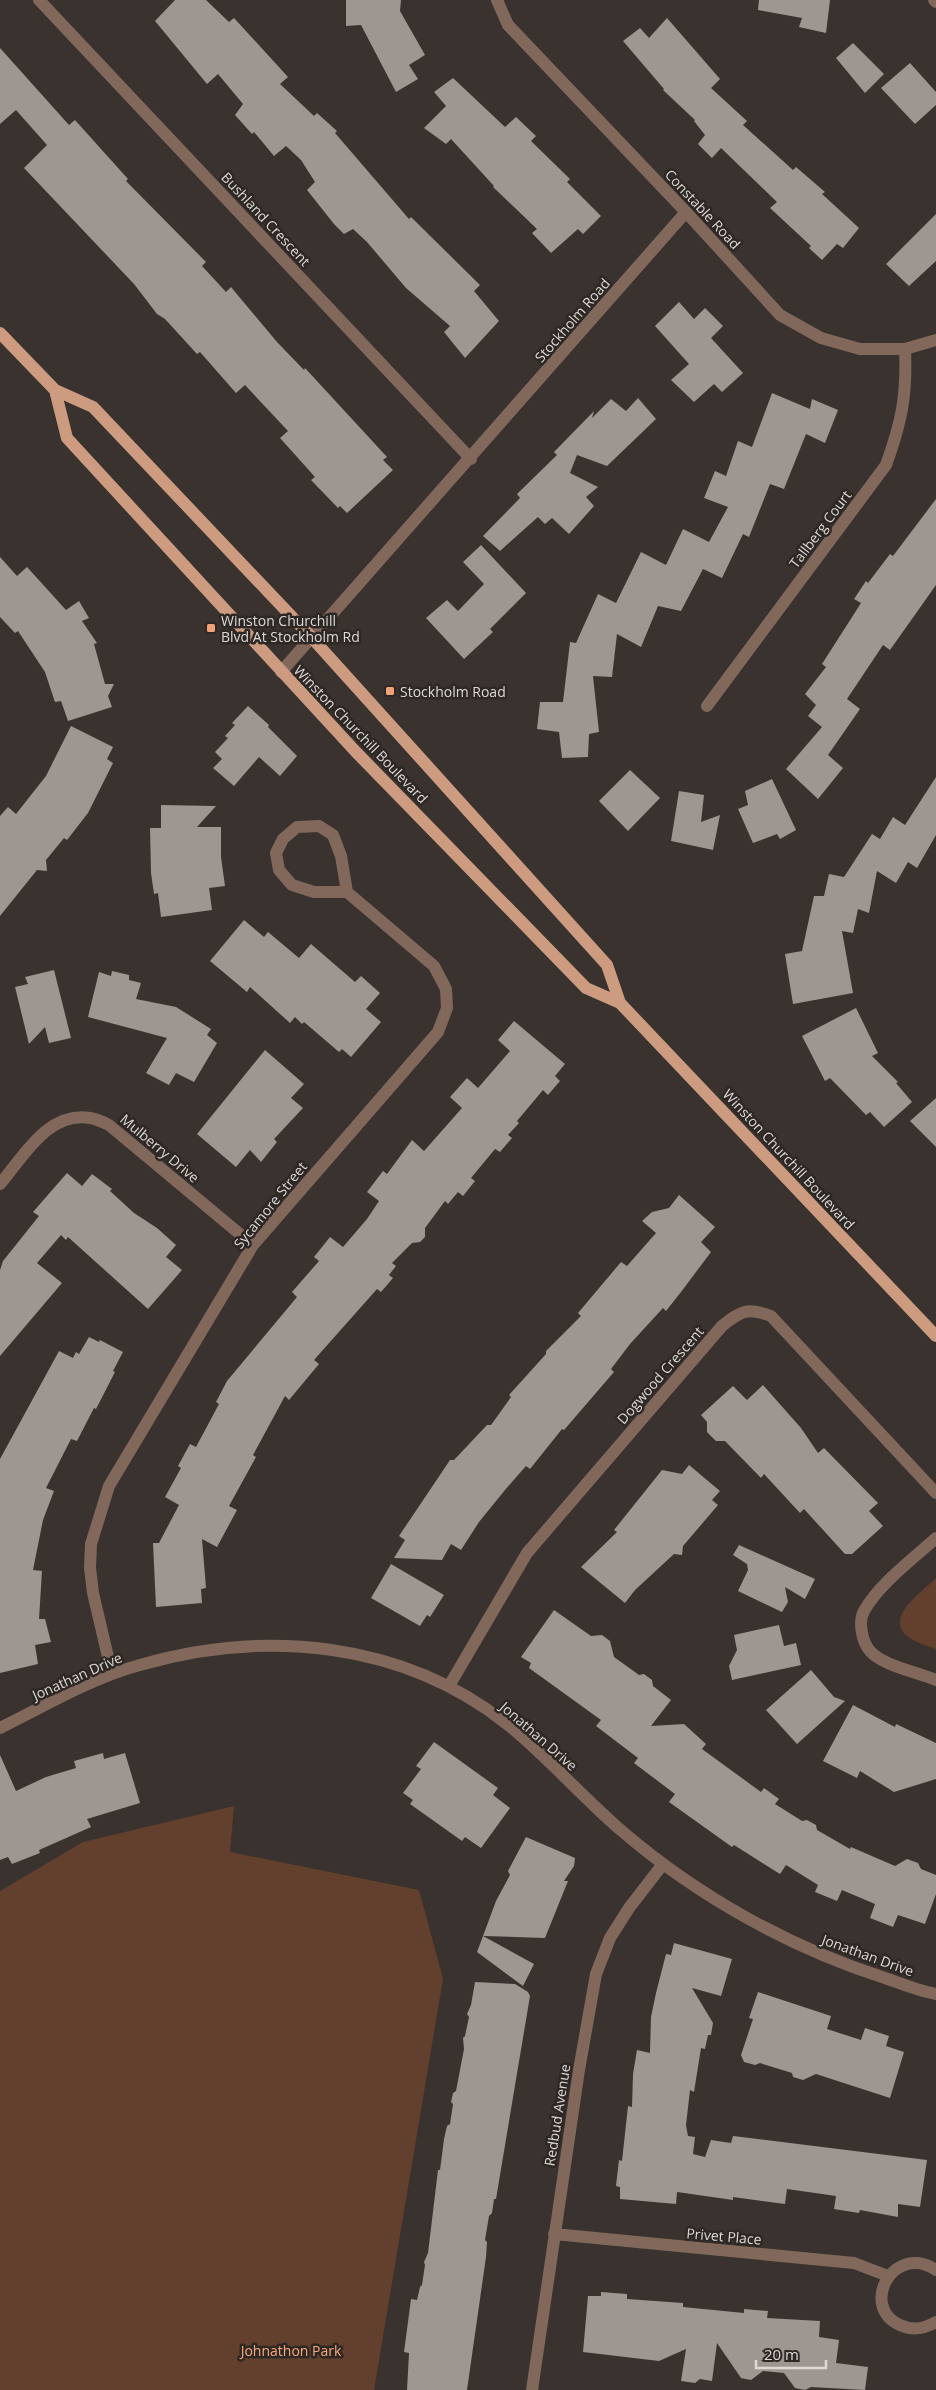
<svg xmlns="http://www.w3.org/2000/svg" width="936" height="2390" font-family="'Open Sans',sans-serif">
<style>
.green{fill:#62402d}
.building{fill:#9e9691}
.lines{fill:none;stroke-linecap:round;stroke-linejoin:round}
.minor{stroke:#81685b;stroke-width:12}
.major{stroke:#cd9b80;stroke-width:12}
.poi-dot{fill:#efa377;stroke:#2e2824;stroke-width:2}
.labels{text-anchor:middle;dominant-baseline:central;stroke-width:5;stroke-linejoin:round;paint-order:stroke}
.street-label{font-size:14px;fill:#ded9d7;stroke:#2e2824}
.poi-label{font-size:14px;fill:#ded9d7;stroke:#2e2824;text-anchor:start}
.park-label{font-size:14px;fill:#fbaa7d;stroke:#2e2824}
</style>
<rect width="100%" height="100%" fill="#39322e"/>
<!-- green -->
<path class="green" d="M 936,1578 L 936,1649 C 927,1646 915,1642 907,1636 C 884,1617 923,1591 936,1578 Z
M 234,1806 L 230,1852 L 419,1890 L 443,1979 L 374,2390 L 0,2390 L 0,1891 L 83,1842 Z"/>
<!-- building -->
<path class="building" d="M 175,0 L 206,0 L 229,22 L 234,18 L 288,77 L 280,84 L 314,116 L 317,113 L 337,131 L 335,133 L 409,219 L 411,217 L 480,285 L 474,291 L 499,321 L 465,358 L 444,332 L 450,326 L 406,288 L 367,242 L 353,229 L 344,234 L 334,224 L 307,190 L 315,182 L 301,160 L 286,146 L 274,156 L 254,132 L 252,134 L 235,115 L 243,104 L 218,74 L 207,84 L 155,21 Z
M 346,0 L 401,0 L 400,11 L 425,55 L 409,65 L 418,79 L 396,92 L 361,25 L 346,26 Z
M 759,0 L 830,0 L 826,33 L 799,27 L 802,18 L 758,10 Z
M 667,18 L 720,79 L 711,88 L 747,121 L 743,125 L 793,170 L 796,167 L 825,192 L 822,194 L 859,228 L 843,248 L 837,244 L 822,260 L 809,248 L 811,246 L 770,208 L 777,202 L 721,148 L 712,158 L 698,144 L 705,135 L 694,121 L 695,120 L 663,90 L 664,89 L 623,41 L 640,28 L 649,38 Z
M 853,43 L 884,74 L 865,93 L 836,58 Z
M 0,48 L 69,125 L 75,120 L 128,179 L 126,181 L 206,262 L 202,266 L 226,292 L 231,287 L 277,342 L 304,370 L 305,368 L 387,457 L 383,460 L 393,470 L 347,513 L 340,506 L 338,508 L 311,480 L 315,477 L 280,438 L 288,431 L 245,385 L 236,393 L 200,352 L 197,354 L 165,319 L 157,314 L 134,284 L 24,168 L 47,145 L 16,110 L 0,124 Z
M 910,63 L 936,92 L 936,105 L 915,124 L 881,88 Z
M 453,78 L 505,127 L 516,117 L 536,136 L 531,141 L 570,179 L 567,182 L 601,216 L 583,234 L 578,229 L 551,253 L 532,233 L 537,229 L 493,187 L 494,186 L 451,139 L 446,144 L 424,128 L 446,106 L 434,92 Z
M 936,214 L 936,261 L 909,286 L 886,264 Z
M 679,302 L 694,319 L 705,308 L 723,326 L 711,338 L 743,373 L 722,392 L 714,384 L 694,402 L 671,380 L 689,364 L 655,326 Z
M 772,393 L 810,409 L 812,399 L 838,410 L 825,443 L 806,434 L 784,489 L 770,484 L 749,537 L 743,534 L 722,578 L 703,569 L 681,611 L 658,606 L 641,647 L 617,634 L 612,677 L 593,676 L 599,732 L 589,734 L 588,757 L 562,758 L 559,732 L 537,729 L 540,702 L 563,702 L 570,642 L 576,643 L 598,594 L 616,603 L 641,552 L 666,565 L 683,529 L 709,542 L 728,507 L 704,498 L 715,471 L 726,476 L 738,441 L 752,447 Z
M 638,398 L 656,419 L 607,466 L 577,455 L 570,473 L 598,487 L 586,497 L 594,506 L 569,534 L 552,518 L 545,524 L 538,517 L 500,551 L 483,536 L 520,498 L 517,494 L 557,455 L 554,452 L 594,411 L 592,418 L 611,399 L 626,411 Z
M 936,499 L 936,585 L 890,650 L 883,645 L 847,699 L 860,709 L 828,755 L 843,768 L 818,799 L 786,769 L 822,727 L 808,716 L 816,705 L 805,694 L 826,667 L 822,664 L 861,603 L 854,599 L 866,581 L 868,583 L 890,554 L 893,556 Z
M 481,545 L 526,593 L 490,629 L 493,632 L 464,659 L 426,618 L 447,600 L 458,611 L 484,584 L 463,562 Z
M 0,557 L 17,576 L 27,567 L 66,610 L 79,601 L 89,618 L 82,621 L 97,643 L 94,644 L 105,684 L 114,684 L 108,696 L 112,707 L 68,721 L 61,701 L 55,702 L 45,672 L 18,631 L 15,633 L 0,617 Z
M 248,706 L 269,725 L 268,727 L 297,756 L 280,776 L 259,757 L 234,786 L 213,768 L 222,759 L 215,752 L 228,738 L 225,736 L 235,725 L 232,723 Z
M 71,726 L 113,747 L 107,759 L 113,763 L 88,813 L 67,840 L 64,838 L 46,860 L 47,871 L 37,870 L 0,916 L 0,816 L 8,807 L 16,814 L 46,776 Z
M 630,770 L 660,798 L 628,831 L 599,801 Z
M 936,777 L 936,835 L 917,868 L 908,862 L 896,883 L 877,871 L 869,913 L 858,909 L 853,933 L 842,931 L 853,993 L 793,1004 L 785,954 L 802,951 L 814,896 L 824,896 L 829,874 L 844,877 L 872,834 L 880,839 L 893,817 L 905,825 Z
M 772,779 L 796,830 L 780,839 L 777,834 L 753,843 L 738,809 L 748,805 L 745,791 Z
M 679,791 L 704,795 L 701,822 L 720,815 L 713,850 L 671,841 Z
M 161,805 L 216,806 L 197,827 L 221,827 L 221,857 L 225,886 L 209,888 L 212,910 L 161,917 L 158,893 L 154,894 L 151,873 L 150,828 L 161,828 Z
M 244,920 L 264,937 L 268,932 L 299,958 L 311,944 L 355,982 L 361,976 L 380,993 L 366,1009 L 381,1022 L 351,1057 L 342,1049 L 339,1052 L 304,1022 L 302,1024 L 295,1017 L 290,1023 L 250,987 L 247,992 L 210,961 Z
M 54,970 L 71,1038 L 49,1043 L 45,1027 L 29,1044 L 15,987 L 28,984 L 25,977 Z
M 112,971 L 129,975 L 129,980 L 141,983 L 136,999 L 176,1007 L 211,1029 L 207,1035 L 217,1043 L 194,1082 L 176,1073 L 169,1085 L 146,1073 L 167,1038 L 88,1017 L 99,972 L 111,976 Z
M 856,1008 L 878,1053 L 872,1056 L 898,1082 L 896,1083 L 912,1102 L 884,1127 L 870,1112 L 866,1115 L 830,1078 L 825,1081 L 802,1036 Z
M 514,1021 L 565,1064 L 555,1076 L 560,1081 L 548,1095 L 543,1090 L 517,1121 L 519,1123 L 508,1135 L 512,1138 L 500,1152 L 495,1149 L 471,1178 L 475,1181 L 463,1196 L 458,1192 L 448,1204 L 445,1201 L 425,1228 L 425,1237 L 420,1242 L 412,1243 L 392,1263 L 396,1266 L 389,1275 L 393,1278 L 381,1292 L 377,1289 L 314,1360 L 319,1364 L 289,1400 L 285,1396 L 253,1455 L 256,1457 L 229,1506 L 237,1510 L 217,1547 L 202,1539 L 206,1588 L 201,1589 L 202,1603 L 156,1607 L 153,1543 L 159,1543 L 179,1505 L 165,1497 L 181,1468 L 178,1466 L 190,1444 L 196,1447 L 219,1404 L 216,1402 L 227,1381 L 297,1297 L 292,1292 L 319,1261 L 314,1257 L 330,1237 L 343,1247 L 367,1219 L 379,1201 L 367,1192 L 383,1171 L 387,1174 L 412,1140 L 424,1151 L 462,1108 L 450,1097 L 467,1078 L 478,1088 L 510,1051 L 498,1040 Z
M 265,1050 L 304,1084 L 291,1098 L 303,1108 L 274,1139 L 277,1142 L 261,1162 L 250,1150 L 236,1167 L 197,1134 Z
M 936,1098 L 936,1147 L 910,1121 Z
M 67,1173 L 82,1186 L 92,1174 L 112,1189 L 110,1191 L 134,1213 L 157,1228 L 176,1245 L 166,1257 L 182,1270 L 148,1309 L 68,1237 L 66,1240 L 61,1235 L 37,1263 L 62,1283 L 0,1356 L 0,1270 L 3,1261 L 39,1216 L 33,1212 Z
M 679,1195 L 715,1227 L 701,1242 L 711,1252 L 681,1292 L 666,1311 L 663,1308 L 630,1344 L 611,1369 L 614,1372 L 564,1430 L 562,1429 L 530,1469 L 526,1466 L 505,1490 L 479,1522 L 461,1550 L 451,1544 L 442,1560 L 394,1558 L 405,1540 L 399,1536 L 450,1460 L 454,1460 L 487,1425 L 491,1425 L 511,1397 L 509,1395 L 546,1354 L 546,1351 L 581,1316 L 578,1313 L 621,1262 L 627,1266 L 656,1233 L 642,1221 L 652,1212 L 669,1208 Z
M 89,1337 L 99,1342 L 100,1340 L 123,1352 L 113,1371 L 115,1372 L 96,1409 L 94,1408 L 77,1441 L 71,1439 L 46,1488 L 54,1491 L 43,1520 L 33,1570 L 42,1571 L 39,1619 L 45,1619 L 51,1642 L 35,1645 L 38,1664 L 0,1673 L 0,1459 L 59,1351 L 73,1358 L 76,1352 L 79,1354 Z
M 763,1385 L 801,1428 L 818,1453 L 824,1448 L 878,1503 L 869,1511 L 883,1526 L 852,1554 L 845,1554 L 804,1509 L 800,1513 L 764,1474 L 761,1478 L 725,1441 L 716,1441 L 707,1432 L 707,1422 L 701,1415 L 733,1386 L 747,1400 Z
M 689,1465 L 720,1491 L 712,1500 L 718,1505 L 683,1546 L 682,1555 L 674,1554 L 635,1590 L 625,1603 L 581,1567 L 617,1532 L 614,1530 L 662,1470 L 682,1474 Z
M 739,1545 L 815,1579 L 805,1599 L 785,1587 L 788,1602 L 782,1612 L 738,1591 L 748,1570 L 747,1564 L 733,1555 Z
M 391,1564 L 444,1595 L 430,1617 L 427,1615 L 420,1626 L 371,1598 Z
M 554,1610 L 591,1636 L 602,1635 L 610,1641 L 614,1657 L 639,1675 L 644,1674 L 652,1680 L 653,1686 L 671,1700 L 651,1726 L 684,1724 L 706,1744 L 702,1749 L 761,1792 L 764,1788 L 779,1799 L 775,1804 L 802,1821 L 807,1820 L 816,1825 L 817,1830 L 850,1849 L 851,1847 L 895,1866 L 907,1859 L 918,1863 L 921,1869 L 936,1875 L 936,1894 L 925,1924 L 898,1915 L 893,1927 L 870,1918 L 875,1904 L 842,1890 L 837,1901 L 815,1892 L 818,1885 L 786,1865 L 780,1874 L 734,1845 L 732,1847 L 669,1802 L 675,1794 L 634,1763 L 638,1758 L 596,1726 L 601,1720 L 529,1668 L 531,1663 L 521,1657 Z
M 779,1625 L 784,1646 L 796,1643 L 801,1665 L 732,1680 L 729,1666 L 737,1650 L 734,1635 Z
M 811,1670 L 834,1697 L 845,1701 L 797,1744 L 766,1710 Z
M 853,1705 L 895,1727 L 896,1724 L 936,1743 L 936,1779 L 894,1792 L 860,1771 L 857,1778 L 823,1761 Z
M 434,1742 L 498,1788 L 493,1795 L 510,1808 L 481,1848 L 465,1837 L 462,1841 L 410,1804 L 413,1800 L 403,1793 L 421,1769 L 416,1766 Z
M 103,1753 L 104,1759 L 125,1753 L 140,1803 L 87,1819 L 91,1827 L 39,1850 L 40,1853 L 12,1864 L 8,1857 L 0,1860 L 0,1755 L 16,1791 L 46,1777 L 76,1768 L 74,1761 Z
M 526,1837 L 575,1858 L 574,1866 L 564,1881 L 568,1881 L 545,1938 L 483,1936 L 496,1901 L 510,1875 L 508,1871 Z
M 483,1936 L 534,1964 L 523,1986 L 477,1952 Z
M 674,1943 L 732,1959 L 721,1996 L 692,1988 L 713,2023 L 711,2035 L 708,2035 L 705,2049 L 701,2048 L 694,2092 L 690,2090 L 686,2125 L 688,2136 L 695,2137 L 693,2154 L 705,2157 L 711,2140 L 731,2143 L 733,2136 L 927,2160 L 920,2207 L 898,2204 L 898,2217 L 860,2210 L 859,2213 L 834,2209 L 836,2196 L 787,2189 L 785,2204 L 733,2197 L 733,2200 L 677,2192 L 676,2204 L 620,2199 L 620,2187 L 616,2186 L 619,2160 L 622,2161 L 628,2106 L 632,2107 L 633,2074 L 637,2050 L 650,2053 L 651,2017 L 656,1993 L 666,1954 L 671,1955 Z
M 475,1982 L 515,1984 L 528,1992 L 530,1996 L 496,2199 L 494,2199 L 492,2213 L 489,2216 L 485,2240 L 487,2242 L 486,2257 L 467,2390 L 407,2390 L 409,2353 L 404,2352 L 411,2299 L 417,2300 L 420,2287 L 422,2285 L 425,2265 L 424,2262 L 428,2253 L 438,2170 L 440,2170 L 444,2139 L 447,2126 L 450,2124 L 453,2104 L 451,2102 L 453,2093 L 456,2091 L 464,2049 L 463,2038 L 465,2036 L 469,2017 L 467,2014 L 471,2005 Z
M 758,1992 L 831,2016 L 827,2029 L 861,2040 L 865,2028 L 889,2036 L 886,2046 L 904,2052 L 890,2098 L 816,2074 L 803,2080 L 793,2077 L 792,2073 L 760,2063 L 755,2065 L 744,2062 L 741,2055 L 753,2019 L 749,2018 Z
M 601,2292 L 627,2294 L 627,2299 L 683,2303 L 683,2307 L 744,2313 L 744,2309 L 768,2311 L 767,2318 L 820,2321 L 819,2337 L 839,2340 L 836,2363 L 868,2367 L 865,2390 L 811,2387 L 805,2390 L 795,2388 L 784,2373 L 763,2371 L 751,2380 L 741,2378 L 717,2343 L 712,2381 L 700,2379 L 695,2383 L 681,2381 L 686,2349 L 659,2361 L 583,2352 L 588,2296 L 601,2296 Z"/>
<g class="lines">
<!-- minor -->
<path class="minor" d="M 39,0 L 471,459
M 497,0 L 508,25 L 686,212 L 780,315 L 821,338 L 860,349 L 905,349 L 936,340
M 934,0 L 936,2
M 281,672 L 686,212
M 707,706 L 886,465 C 902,421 907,395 905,349
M 0,1184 C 24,1156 48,1111 90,1118 C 96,1119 103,1122 109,1125 L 253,1245
M 936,1538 C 913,1559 879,1584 864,1611 C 858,1622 862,1642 870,1651 C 883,1666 918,1672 936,1680
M 112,1674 L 93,1593 L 90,1568 L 91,1544 L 109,1486 L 253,1245 L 438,1032 L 447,1008 L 446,989 L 434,966 L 347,892 L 341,856 L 333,835 L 319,826 L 297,827 L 283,839 L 276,853 L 279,870 L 292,885 L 314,892 L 347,892
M 449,1686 L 527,1553 L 722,1326 C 741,1311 747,1307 771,1316 L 936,1493
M 0,1728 C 45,1706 91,1678 140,1665 C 265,1629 402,1641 507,1724 C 548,1757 583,1798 623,1832 C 699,1897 791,1948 885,1978 C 902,1984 919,1991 936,1994
M 554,2234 L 854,2263 L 888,2276
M 936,2270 C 893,2242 859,2307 900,2325 C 913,2331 924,2329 936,2322
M 532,2390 L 579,2070 L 596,1974 L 610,1938 L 629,1908 L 663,1864"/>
<!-- major -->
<path class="major" d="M 0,333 L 55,390 L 93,407 L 312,638 L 607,965 L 620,1003
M 55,390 L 67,438 L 356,752 L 586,988 L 620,1003 L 936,1336"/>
</g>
<!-- markers -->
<g class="poi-dot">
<rect x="206" y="623" width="10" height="10" rx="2.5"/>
<rect x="385" y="686" width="10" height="10" rx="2.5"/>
</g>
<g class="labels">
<!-- street labels -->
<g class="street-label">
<text transform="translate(703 209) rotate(47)">Constable Road</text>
<text transform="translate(266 219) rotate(47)">Bushland Crescent</text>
<text transform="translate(572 320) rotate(-49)">Stockholm Road</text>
<text transform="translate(820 529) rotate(-53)">Tallberg Court</text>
<text transform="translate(361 734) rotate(46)">Winston Churchill Boulevard</text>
<text transform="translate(160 1148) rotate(40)">Mulberry Drive</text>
<text transform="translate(789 1159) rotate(47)">Winston Churchill Boulevard</text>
<text transform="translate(270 1205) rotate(-51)">Sycamore Street</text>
<text transform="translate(660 1375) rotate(-49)">Dogwood Crescent</text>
<text transform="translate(77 1676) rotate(-24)">Jonathan Drive</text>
<text transform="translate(539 1736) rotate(41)">Jonathan Drive</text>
<text transform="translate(868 1955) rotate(20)">Jonathan Drive</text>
<text transform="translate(557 2115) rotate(-81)">Redbud Avenue</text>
<text transform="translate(724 2236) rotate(5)">Privet Place</text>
</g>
<!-- poi labels -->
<g class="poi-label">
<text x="221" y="620">Winston Churchill<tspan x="221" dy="16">Blvd At Stockholm Rd</tspan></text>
<text x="400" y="691">Stockholm Road</text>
</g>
<!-- park labels -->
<g class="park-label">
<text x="291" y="2350">Johnathon Park</text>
</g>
</g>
<!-- scale -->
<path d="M756 2360v8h70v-8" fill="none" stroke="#ded9d7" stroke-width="2.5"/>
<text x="764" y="2360" font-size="15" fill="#ded9d7" stroke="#2e2824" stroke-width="4" paint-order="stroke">20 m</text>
</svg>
